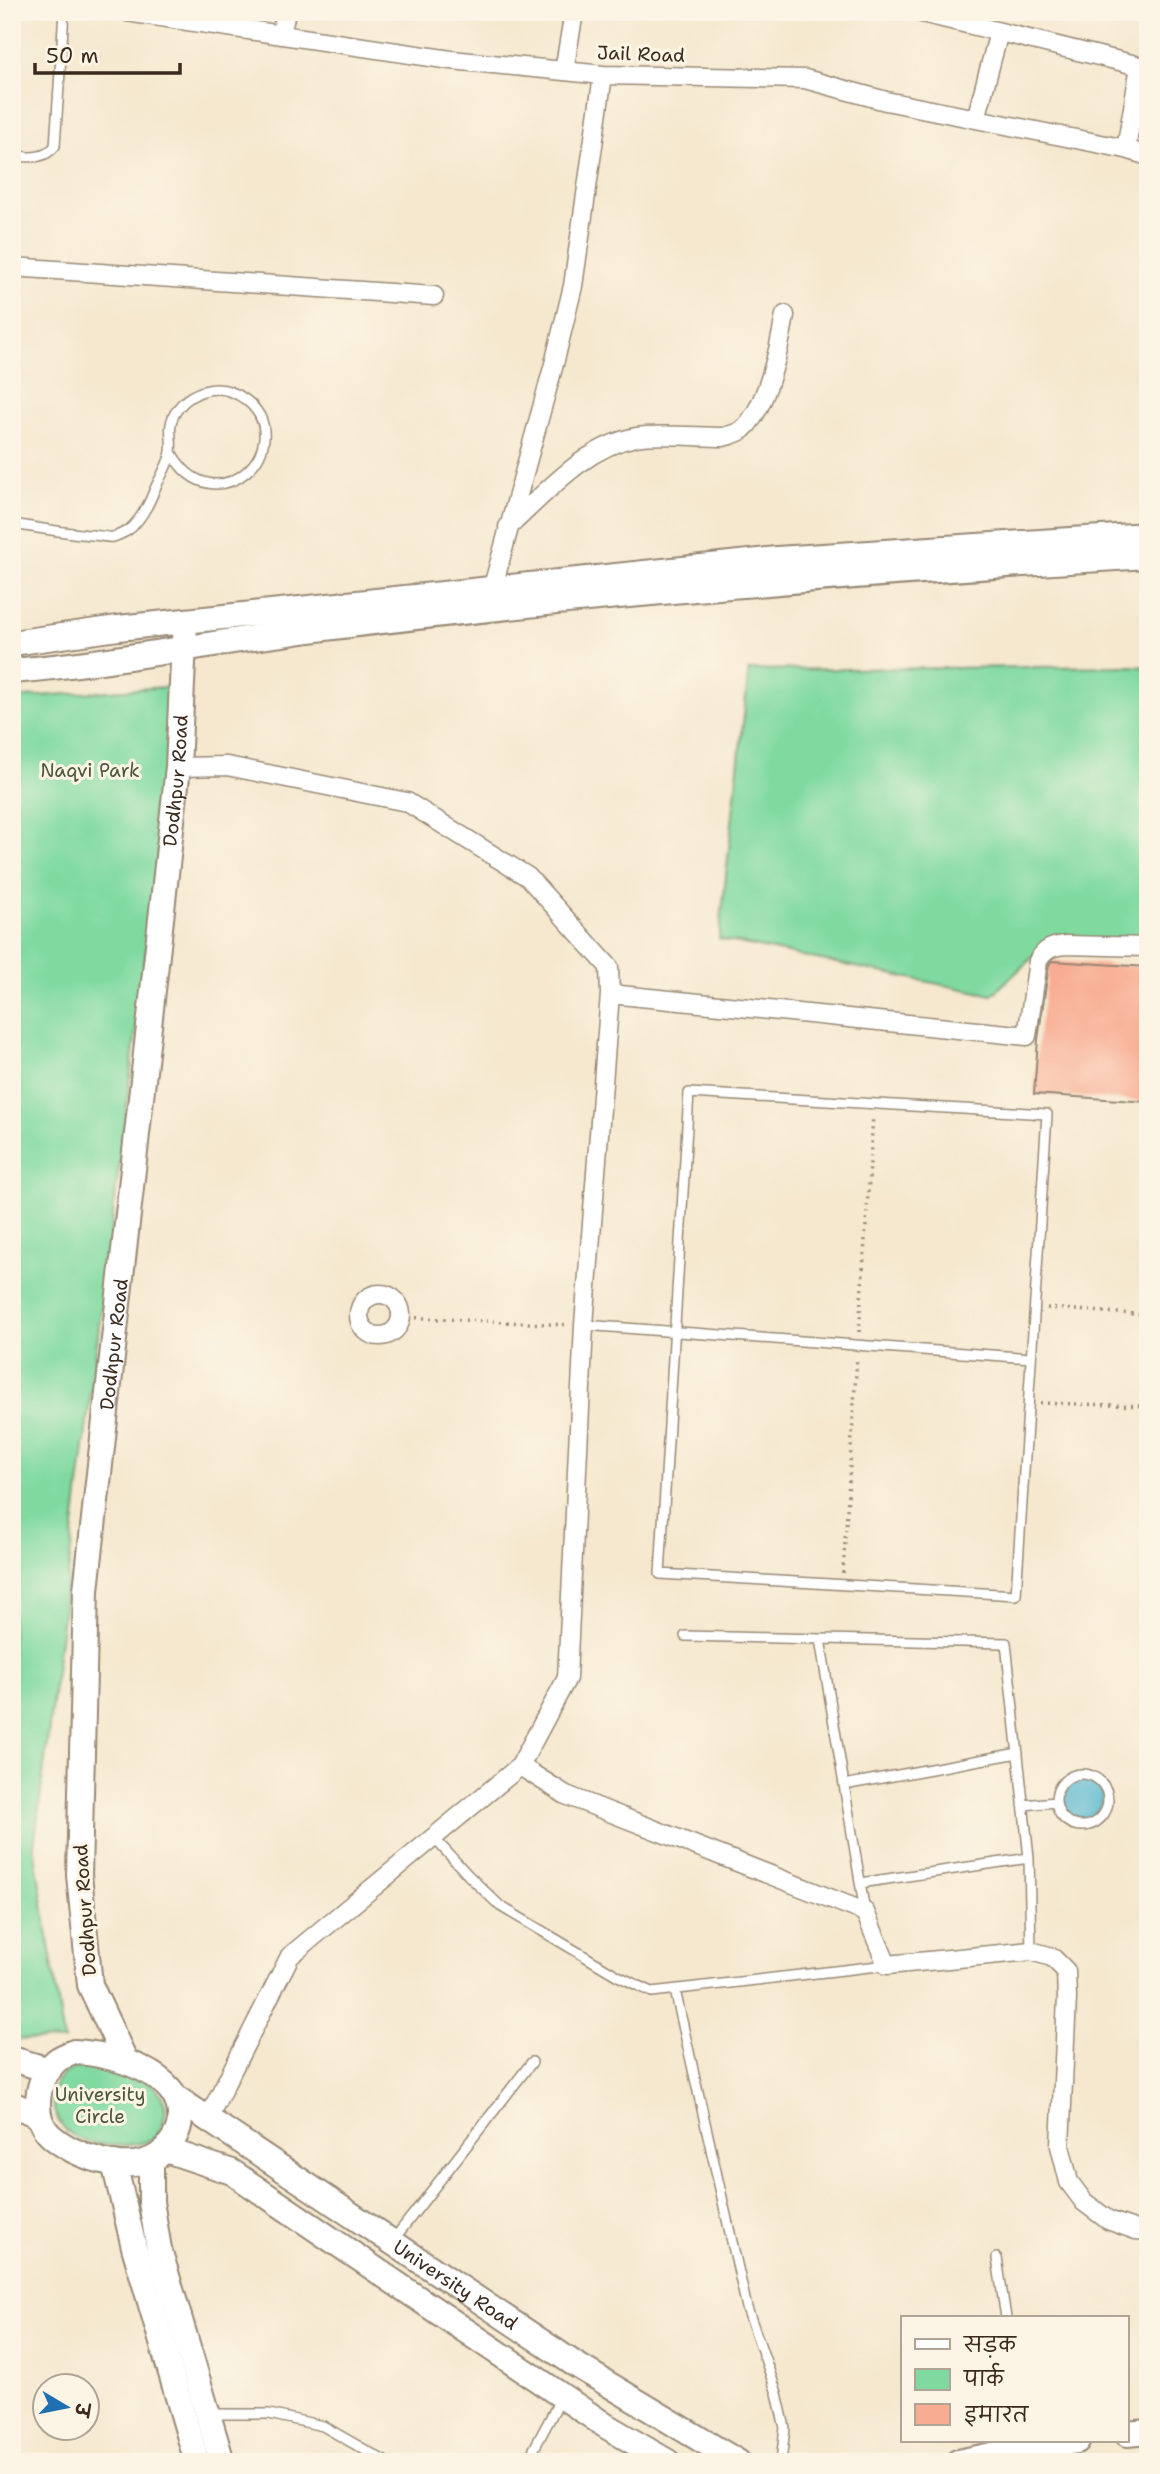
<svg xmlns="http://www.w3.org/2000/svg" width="1160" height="2474" font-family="'Shantell Sans','Playpen Sans Deva',sans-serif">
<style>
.green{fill:#80daa0;stroke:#5e825f;stroke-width:2}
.water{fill:#51b5d0;stroke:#467077;stroke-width:2}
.building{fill:#f8ad93}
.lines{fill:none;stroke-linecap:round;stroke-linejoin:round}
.lane-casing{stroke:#988976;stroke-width:12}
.street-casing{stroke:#988976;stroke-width:21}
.secondary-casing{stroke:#988976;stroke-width:28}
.path{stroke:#988976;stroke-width:3.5;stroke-dasharray:2 5;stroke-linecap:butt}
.lane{stroke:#fff;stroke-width:9}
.street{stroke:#fff;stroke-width:18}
.secondary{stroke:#fff;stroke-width:24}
.labels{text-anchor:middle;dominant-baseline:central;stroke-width:6;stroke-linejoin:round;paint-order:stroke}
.street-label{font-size:19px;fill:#3b2a1e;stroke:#fcf5e5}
.park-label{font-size:19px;fill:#4c563e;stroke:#fcf5e5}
</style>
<rect width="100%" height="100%" fill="#fcf5e5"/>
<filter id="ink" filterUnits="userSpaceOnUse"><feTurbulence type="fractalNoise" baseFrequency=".0143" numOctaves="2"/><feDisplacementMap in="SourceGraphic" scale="14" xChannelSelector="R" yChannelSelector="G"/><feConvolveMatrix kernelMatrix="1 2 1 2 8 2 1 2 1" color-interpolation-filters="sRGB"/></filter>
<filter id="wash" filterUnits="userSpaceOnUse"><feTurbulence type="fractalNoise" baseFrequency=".00686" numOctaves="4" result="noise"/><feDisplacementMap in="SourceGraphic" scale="28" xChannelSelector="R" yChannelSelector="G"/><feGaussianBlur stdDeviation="1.57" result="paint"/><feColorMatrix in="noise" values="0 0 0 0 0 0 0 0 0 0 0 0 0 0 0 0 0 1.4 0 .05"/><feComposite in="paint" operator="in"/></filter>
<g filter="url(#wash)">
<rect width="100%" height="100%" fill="#f5e8cf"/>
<!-- green -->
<path class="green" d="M 1128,666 L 1148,667 L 1148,945 L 1050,941 L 992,995 L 719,939 L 749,670 Z
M 179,686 L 34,1847 L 64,2041 L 12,2039 L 12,698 Z
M 100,2065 C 111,2070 144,2078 152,2085 C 172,2101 167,2122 154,2139 C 134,2148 89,2148 71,2134 C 50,2119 44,2086 68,2071 C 78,2065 89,2066 100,2065 Z"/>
<!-- water -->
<path class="water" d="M1060 1797a21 21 0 1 1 42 0a21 21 0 1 1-42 0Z"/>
<g id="blocks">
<!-- building -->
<path class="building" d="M 1052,961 L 1148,967 L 1148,1102 L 1034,1094 L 1038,1039 L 1049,965 Z"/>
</g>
</g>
<g filter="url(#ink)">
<use href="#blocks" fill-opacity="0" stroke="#988976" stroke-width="2"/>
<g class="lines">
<!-- lane casing -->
<g class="lane-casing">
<path id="lane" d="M 12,156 C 29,157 44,160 55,146 L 64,12
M 12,524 C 39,528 65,533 92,535 C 98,535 107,538 113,537 C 118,536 128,531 132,527 C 142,517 149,504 154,491 C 159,479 169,464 171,452 C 173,439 167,428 174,415 C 182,399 200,389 217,389 C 228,389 238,394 246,400 C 302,444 215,531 171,452
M 689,1093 L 1047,1114 L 1016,1595 L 660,1574 Z
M 584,1325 L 1031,1358
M 685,1636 L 1006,1643 L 1029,1858 L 1031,1951
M 820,1639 L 865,1912
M1056 1800a26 26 0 1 1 52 0a26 26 0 1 1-52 0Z
M 844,1785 L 1018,1753
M 1023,1805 L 1056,1802
M 434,1838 L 468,1875 L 500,1906 L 618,1976 L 652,1992 L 887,1965
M 860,1883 L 1029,1858
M 675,1990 L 747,2308 L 777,2393 L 785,2428 L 781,2462
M 394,2239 L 532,2062
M 997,2258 L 1006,2318
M 210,2414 L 269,2414 L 323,2426 L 386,2462
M 527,2462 L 561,2398"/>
</g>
<!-- street casing -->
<g class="street-casing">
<path id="street" d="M 127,12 L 451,60 L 564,71 L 603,75 L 805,79 L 886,101 L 1126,149 L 1148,156
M 918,12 L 1148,68
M 281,35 L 286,12
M 564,71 L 574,12
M 976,119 L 999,32
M 1126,149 L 1140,66
M 12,267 L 434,296
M 508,527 C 546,493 584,447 636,437 C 658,433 699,437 723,437 C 731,435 737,434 743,429 C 767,408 780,345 785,315
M 490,597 L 554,364 L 573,286 L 603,75
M 178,767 L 227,766 L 407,802 L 528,877 L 609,967 L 610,994 L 584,1325 L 567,1678 L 520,1766 L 290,1956 L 207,2120
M 610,994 L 1027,1036 L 1038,961 C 1045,949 1052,946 1066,945 L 1148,947
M359 1315a21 21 0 1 1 42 0a21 21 0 1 1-42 0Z
M 520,1766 L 566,1795 L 865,1912 L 887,1965 L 1031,1951 L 1052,1957 L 1066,1971 L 1067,1998 L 1060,2146 L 1069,2182 L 1084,2202 L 1108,2220 L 1136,2230 L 1148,2231"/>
</g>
<!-- secondary casing -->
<g class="secondary-casing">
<g id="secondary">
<path d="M 12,643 L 118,628 L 777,559 L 1148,535"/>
<path d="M 12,671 C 117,662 220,641 325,628 C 598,594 873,573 1148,556"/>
<path d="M 74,2052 C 110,2053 184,2073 180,2120 C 179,2133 170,2147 159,2155 C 130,2176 74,2157 50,2135 C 31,2117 36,2078 55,2062 C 59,2057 68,2055 74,2052 Z"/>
<path d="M 12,2059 L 49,2070"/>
<path id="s1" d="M 126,2062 L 90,1985 L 79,1875 L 86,1590 L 178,767 L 185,621"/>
<path id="s2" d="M 178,2099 L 573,2363 L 738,2462"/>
<path d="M 12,2104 L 39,2116"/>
<path d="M 166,2150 L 232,2172 L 606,2426 L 668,2462"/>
<path d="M 151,2161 L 151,2202 L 159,2249 L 222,2462"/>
<path d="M 114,2163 L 134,2247 L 197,2462"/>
<path d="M 1127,2434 L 1148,2432"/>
<path d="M 958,2462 L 1031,2447 L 1077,2441"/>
</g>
</g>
<!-- path -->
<path class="path" d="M 1047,1308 L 1148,1315
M 402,1317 L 568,1325
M 859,1332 L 873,1116
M 1040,1403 L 1148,1406
M 843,1573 L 857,1357"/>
<!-- lane -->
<use href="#lane" class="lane"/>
<!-- street -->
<use href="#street" class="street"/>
<!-- secondary -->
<use href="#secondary" class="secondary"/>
</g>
</g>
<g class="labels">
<!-- street labels -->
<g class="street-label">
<text transform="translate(641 54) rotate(2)">Jail Road</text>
<text stroke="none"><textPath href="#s1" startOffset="1295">Dodhpur Road</textPath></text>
<text stroke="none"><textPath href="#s1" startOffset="728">Dodhpur Road</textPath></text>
<text transform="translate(85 1910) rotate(-94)">Dodhpur Road</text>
<text stroke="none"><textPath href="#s2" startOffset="334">University Road</textPath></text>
</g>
<!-- park labels -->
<g class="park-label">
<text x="90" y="770">Naqvi Park</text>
<text x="100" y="2094">University<tspan x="100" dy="22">Circle</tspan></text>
</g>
</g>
<!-- margin -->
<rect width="1160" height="2474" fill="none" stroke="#fcf5e5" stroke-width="42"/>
<!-- legend -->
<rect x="901" y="2316" width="228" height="126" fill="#fcf5e5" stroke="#afa495" stroke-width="2"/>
<rect x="915" y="2339" width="35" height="10" fill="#ffffff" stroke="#afa495" stroke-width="2"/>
<text x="964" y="2352" font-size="21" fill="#3b2a1e">सड़क</text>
<rect x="915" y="2369" width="35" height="21" fill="#80daa0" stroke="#afa495" stroke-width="2"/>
<text x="964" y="2386" font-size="21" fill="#3b2a1e">पार्क</text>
<rect x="915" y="2404" width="35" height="21" fill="#f8ad93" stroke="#afa495" stroke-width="2"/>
<text x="964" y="2422" font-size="21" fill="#3b2a1e">इमारत</text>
<!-- north arrow -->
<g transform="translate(66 2407) rotate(100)"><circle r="33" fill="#fcf5e5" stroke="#afa495" stroke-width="2"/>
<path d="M0-5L12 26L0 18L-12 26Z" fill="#1f6fb2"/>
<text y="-10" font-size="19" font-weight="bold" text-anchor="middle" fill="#3b2a1e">उ</text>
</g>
<!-- scale -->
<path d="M35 63v10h145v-10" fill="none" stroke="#3b2a1e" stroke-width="3.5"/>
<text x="46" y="63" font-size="21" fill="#3b2a1e" stroke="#fcf5e5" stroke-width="5" paint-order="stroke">50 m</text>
</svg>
